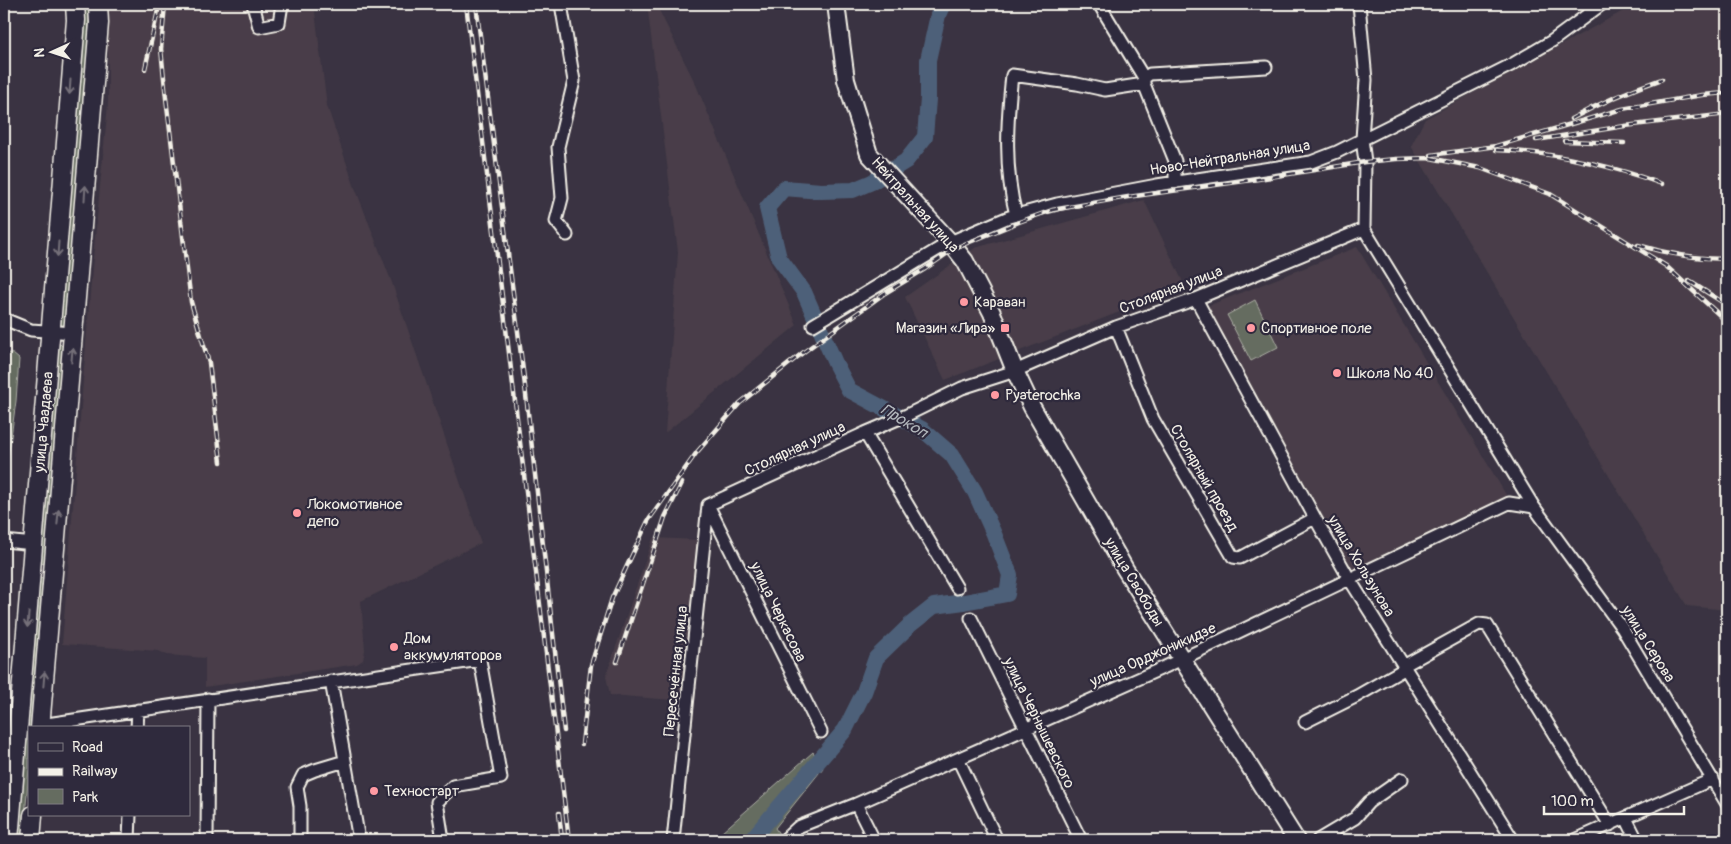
<svg xmlns="http://www.w3.org/2000/svg" width="1731" height="844" font-family="Pangolin,sans-serif">
<style>
.built{fill:#483e48}
.green{fill:#656c60;stroke:#acaea4}
.lines{fill:none;stroke-linecap:round;stroke-linejoin:round}
.river{stroke:#4e6179;stroke-width:16}
.street-casing{stroke:#f4f1e8;stroke-width:15}
.secondary-casing{stroke:#f4f1e8;stroke-width:20}
.primary-casing{stroke:#f4f1e8;stroke-width:21}
.street{stroke:#2f2a3d;stroke-width:11}
.secondary{stroke:#2f2a3d;stroke-width:16}
.primary{stroke:#2f2a3d;stroke-width:18}
.rail-casing{stroke:#f4f1e8;stroke-width:4.5}
.rail{stroke:#2f2a3d;stroke-width:2.5;stroke-dasharray:8;stroke-linecap:butt}
.oneway{stroke:#747079}
.poi-dot{fill:#ff9aa2;stroke:#2f2a3d;stroke-width:2}
.labels{text-anchor:middle;dominant-baseline:central;stroke-width:4.5;stroke-linejoin:round;paint-order:stroke}
.street-label{font-size:15px;fill:#f4f1e8;stroke:#2f2a3d}
.poi-label{font-size:15px;fill:#f4f1e8;stroke:#2f2a3d;text-anchor:start}
.water-label{font-size:16px;font-style:italic;fill:#b2b7bc;stroke:#2f2a3d}
</style>
<rect width="100%" height="100%" fill="#3a3342"/>
<filter id="ink" filterUnits="userSpaceOnUse"><feTurbulence type="fractalNoise" baseFrequency=".02" numOctaves="2"/><feDisplacementMap in="SourceGraphic" scale="10" xChannelSelector="R" yChannelSelector="G"/><feConvolveMatrix kernelMatrix="1 2 1 2 8 2 1 2 1" color-interpolation-filters="sRGB"/></filter>
<g filter="url(#ink)">
<!-- built -->
<path class="built" d="M 108,4 L 314,4 L 327,106 L 354,185 L 392,283 L 481,543 L 361,601 L 365,650 L 363,660 L 357,664 L 205,687 L 205,658 L 167,655 L 159,651 L 62,644 L 92,269 L 108,104 Z
M 647,4 L 656,4 L 696,85 L 797,325 L 665,433 L 678,252 Z
M 1636,4 L 1727,4 L 1727,610 L 1687,606 L 1411,146 L 1425,119 Z
M 1144,200 L 1182,280 L 1181,288 L 945,380 L 905,297 L 975,248 Z
M 1357,247 L 1508,498 L 1353,572 L 1205,307 Z
M 653,538 L 700,540 L 685,701 L 610,695 L 606,676 Z"/>
<!-- green -->
<path class="green" d="M 82,4 L 89,4 L 88,62 L 66,325 L 62,326 L 59,323 Z
M 1255,300 L 1278,347 L 1251,361 L 1227,315 Z
M 60,344 L 63,347 L 46,564 L 38,563 L 56,347 Z
M 7,353 L 13,354 L 19,359 L 16,401 L 4,487 L 4,355 Z
M 37,578 L 45,579 L 32,728 L 29,728 L 29,769 L 23,840 L 14,840 Z
M 813,752 L 823,768 L 775,828 L 779,834 L 773,840 L 713,840 Z"/>
<g class="lines">
<!-- river -->
<path class="river" d="M 751,840 L 845,730 L 864,692 L 876,658 L 910,625 L 934,606 L 964,602 L 1007,594 L 1010,575 L 994,534 L 975,492 L 952,455 L 922,429 L 849,390 L 835,363 L 804,292 L 779,258 L 767,208 L 784,188 L 821,191 L 853,190 L 872,182 L 906,161 L 925,137 L 928,99 L 928,60 L 938,15 L 943,4"/>
<!-- street casing -->
<g class="street-casing">
<path id="street" d="M 253,4 L 259,27 L 279,23 L 282,4
M 561,4 L 574,81 L 558,147 L 562,198 L 556,221 L 567,235
M 1099,4 L 1144,78 L 1144,84 L 1175,161 L 1175,183
M 1144,78 L 1150,74 L 1266,67
M 1016,215 C 1004,169 1007,122 1012,75 L 1077,84 L 1105,90 L 1144,84
M 1364,229 L 1534,507 L 1622,628 L 1727,804
M 1196,299 L 1315,518 L 1350,580 L 1513,840
M 4,319 L 31,330 L 74,333
M 813,325 L 950,242 L 1009,217 L 1057,204 L 1157,185 L 1311,162 L 1337,152 L 1511,65 L 1552,41 L 1602,4
M 1116,327 L 1153,419 L 1233,557 L 1240,558 L 1315,518
M 865,433 L 957,588
M 708,505 L 865,433 L 907,415 L 962,388 L 1015,371 L 1116,327 L 1196,299 L 1364,229 L 1365,162 L 1362,139 L 1366,80 L 1359,4
M 708,505 L 821,732
M 4,541 L 34,544
M 971,618 L 1081,840
M 1405,665 L 1479,624 L 1487,625 L 1610,825
M 331,681 L 359,840
M 1305,722 L 1357,696 L 1406,668
M 40,725 L 480,660 L 501,778 L 453,786 L 437,802 L 443,840
M 137,728 L 138,710
M 958,759 L 997,840
M 856,804 L 874,840
M 1626,818 L 1637,840
M 129,840 L 130,815
M 207,840 L 208,699
M 300,840 L 300,806 L 297,787 L 303,775 L 315,770 L 345,761
M 673,840 L 708,505
M 784,840 L 798,827 L 856,804 L 1165,667 L 1509,503 L 1534,507
M 1318,840 L 1355,818 L 1369,802 L 1402,779
M 1575,840 L 1713,779"/>
</g>
<!-- secondary casing -->
<g class="secondary-casing">
<path id="secondary" d="M 836,4 L 846,80 L 869,154 L 950,242 L 965,261 L 992,313 L 1015,371 L 1032,407 L 1125,569 L 1296,840"/>
</g>
<!-- primary casing -->
<g class="primary-casing">
<path id="primary" d="M 40,728 L 99,23 L 98,4
M 9,840 L 76,20 L 75,4
M 31,840 L 33,815"/>
</g>
<!-- street -->
<use href="#street" class="street"/>
<!-- secondary -->
<use href="#secondary" class="secondary"/>
<!-- primary -->
<use href="#primary" class="primary"/>
<!-- rail casing -->
<g class="rail-casing">
<path id="rail" d="M 165,4 L 161,49 L 166,98 L 191,302 L 209,363 L 221,462
M 466,4 L 569,840
M 476,4 L 525,386 L 564,731
M 145,69 L 159,6
M 1571,119 C 1600,103 1630,90 1662,79
M 1536,140 L 1625,126 L 1727,114
M 1564,141 L 1624,143
M 1496,150 C 1552,152 1609,165 1662,184
M 1431,155 L 1496,146 L 1622,109 L 1702,95 L 1727,93
M 1638,245 C 1667,254 1697,259 1727,259
M 1689,281 L 1727,305
M 617,662 L 665,517 L 682,483
M 582,744 L 591,665 L 612,598 L 648,521 L 697,452 L 740,403 L 805,351 L 885,293 L 925,269 L 955,248 L 1019,222 L 1052,210 L 1128,197 L 1252,180 L 1365,162 L 1396,159 L 1430,158 L 1480,168 L 1550,194 L 1666,266 L 1727,322
M 559,813 L 562,840"/>
</g>
<!-- rail -->
<use href="#rail" class="rail"/>
</g>
<!-- one-way arrows -->
<defs><path id="oneway-shaft" d="M-6 0H5M1.5-3L5.5 0L1.5 3" fill="none" stroke-width="1.6" stroke-linecap="round" stroke-linejoin="round" transform="scale(1.25)"/></defs>
<g class="oneway">
<use href="#oneway-shaft" transform="translate(70 87) rotate(94)"/>
<use href="#oneway-shaft" transform="translate(85 193) rotate(-86)"/>
<use href="#oneway-shaft" transform="translate(58 249) rotate(94)"/>
<use href="#oneway-shaft" transform="translate(72 355) rotate(-85)"/>
<use href="#oneway-shaft" transform="translate(58 517) rotate(-85)"/>
<use href="#oneway-shaft" transform="translate(28 620) rotate(95)"/>
<use href="#oneway-shaft" transform="translate(44 679) rotate(-85)"/>
</g>
</g>
<!-- markers -->
<g class="poi-dot">
<circle cx="964" cy="302" r="5"/>
<rect x="1000" y="323" width="10" height="10" rx="2.5"/>
<circle cx="1251" cy="328" r="5"/>
<circle cx="1337" cy="373" r="5"/>
<circle cx="995" cy="395" r="5"/>
<circle cx="297" cy="513" r="5"/>
<circle cx="394" cy="647" r="5"/>
<circle cx="374" cy="791" r="5"/>
</g>
<g class="labels">
<!-- street labels -->
<g class="street-label">
<text transform="translate(1230 158) rotate(-9)">Ново-Нейтральная улица</text>
<text transform="translate(915 205) rotate(48)">Нейтральная улица</text>
<text transform="translate(1171 290) rotate(-21)">Столярная улица</text>
<text transform="translate(44 422) rotate(-85)">улица Чаадаева</text>
<text transform="translate(795 449) rotate(-25)">Столярная улица</text>
<text transform="translate(1204 478) rotate(60)">Столярный проезд</text>
<text transform="translate(1361 566) rotate(59)">улица Хользунова</text>
<text transform="translate(1134 582) rotate(59)">улица Свободы</text>
<text transform="translate(778 612) rotate(64)">улица Черкасова</text>
<text transform="translate(1648 644) rotate(58)">улица Серова</text>
<text transform="translate(1153 655) rotate(-24)">улица Орджоникидзе</text>
<text transform="translate(676 671) rotate(-84)">Пересечённая улица</text>
<text transform="translate(1039 723) rotate(64)">улица Чернышевского</text>
</g>
<!-- poi labels -->
<g class="poi-label">
<text x="974" y="302">Караван</text>
<text x="995" y="328" text-anchor="end">Магазин «Лира»</text>
<text x="1261" y="328">Спортивное поле</text>
<text x="1347" y="373">Школа № 40</text>
<text x="1005" y="395">Pyaterochka</text>
<text x="307" y="504">Локомотивное<tspan x="307" dy="17">депо</tspan></text>
<text x="404" y="638">Дом<tspan x="404" dy="17">аккумуляторов</tspan></text>
<text x="384" y="791">Техностарт</text>
</g>
<!-- water labels -->
<g class="water-label">
<text transform="translate(904 421) rotate(31)">Прокоп</text>
</g>
</g>
<!-- margin -->
<rect width="1731" height="844" fill="none" stroke="#2f2a3d" stroke-width="20"/>
<rect x="10" y="10" width="1711" height="824" fill="none" stroke="#f4f1e8" stroke-width="2" filter="url(#ink)"/>
<!-- legend -->
<rect x="28" y="726" width="162" height="90" fill="#2f2a3d" stroke="#7e7a81"/>
<rect x="38" y="743" width="25" height="8" fill="#2f2a3d" stroke="#7e7a81"/>
<text x="72" y="752" font-size="15" fill="#f4f1e8">Road</text>
<rect x="38" y="768" width="25" height="8" fill="#f4f1e8" stroke="#7e7a81"/>
<text x="72" y="776" font-size="15" fill="#f4f1e8">Railway</text>
<rect x="38" y="789" width="25" height="15" fill="#656c60" stroke="#7e7a81"/>
<text x="72" y="802" font-size="15" fill="#f4f1e8">Park</text>
<!-- north arrow -->
<g transform="translate(52 52) rotate(267)" stroke="#2f2a3d" stroke-width="4" paint-order="stroke">
<path d="M0-4L9 19L0 12L-9 19Z" fill="#f4f1e8"/>
<text y="-8" font-size="14" font-weight="bold" text-anchor="middle" fill="#f4f1e8">N</text>
</g>
<!-- scale -->
<path d="M1544 806v8h140v-8" fill="none" stroke="#f4f1e8" stroke-width="2.5"/>
<text x="1551" y="806" font-size="15" fill="#f4f1e8" stroke="#2f2a3d" stroke-width="4" paint-order="stroke">100 m</text>
</svg>
